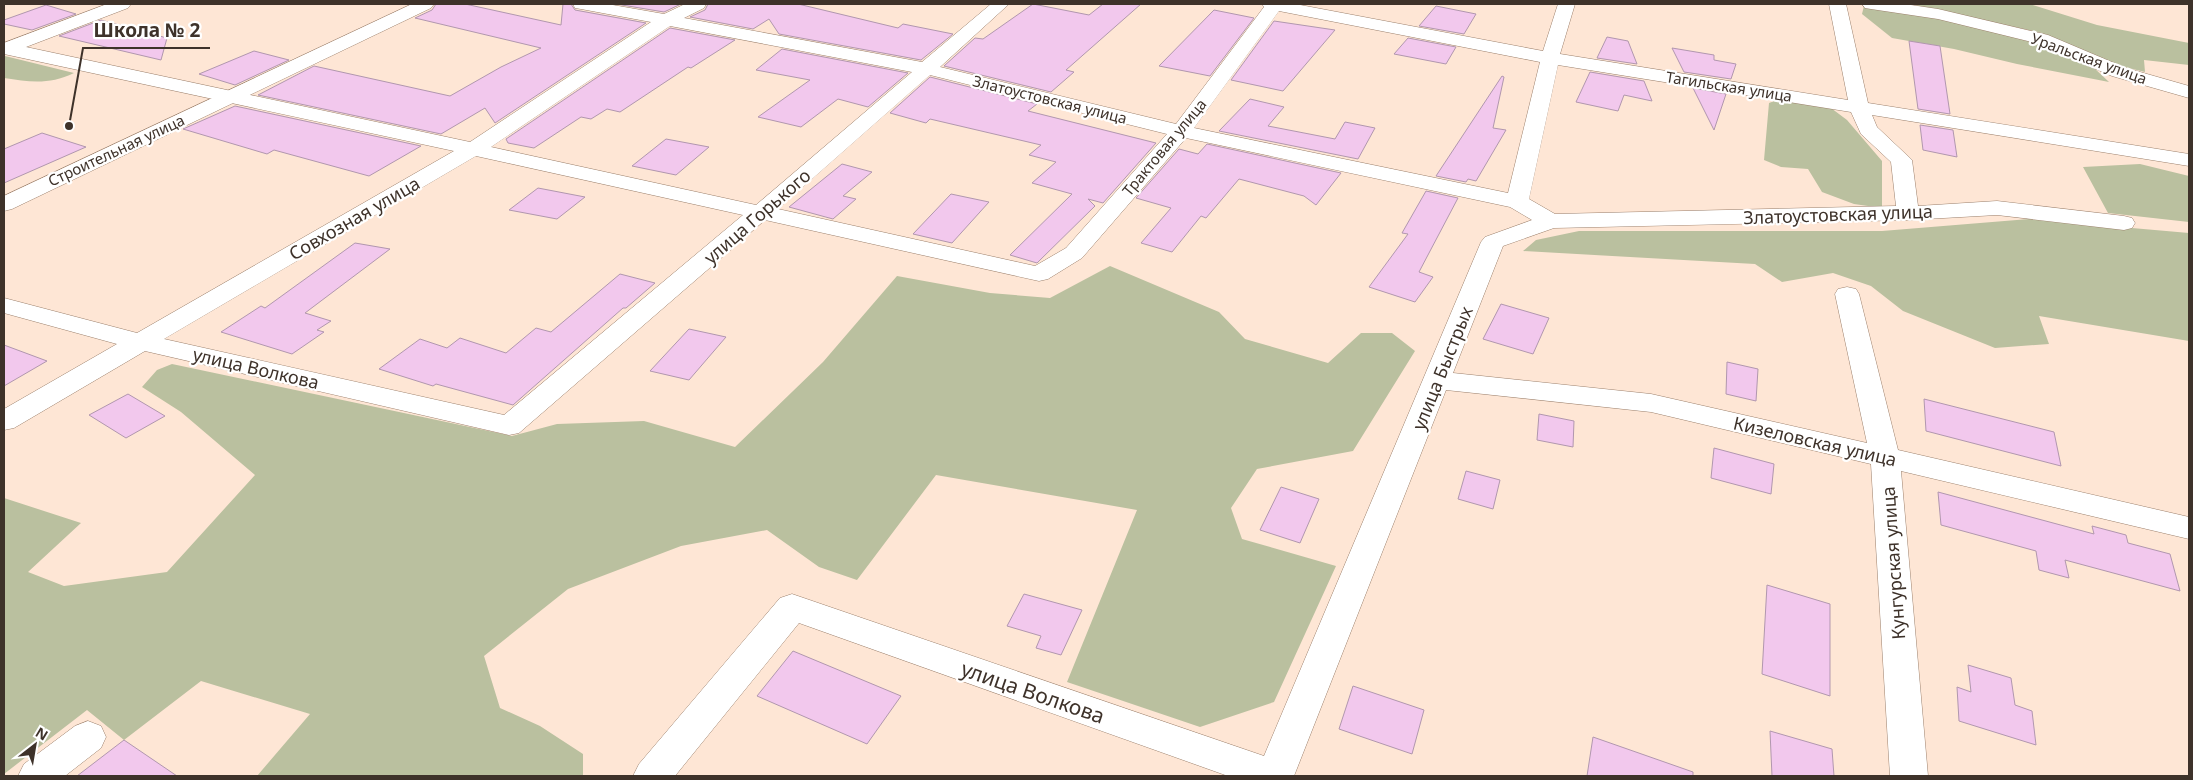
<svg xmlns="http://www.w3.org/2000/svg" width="2193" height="780" font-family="'Noto Sans',sans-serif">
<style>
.green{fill:#bac09f}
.building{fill:#f2c8ed;stroke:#b197ae}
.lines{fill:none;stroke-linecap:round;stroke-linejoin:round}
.street-casing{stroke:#9c816d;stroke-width:1}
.secondary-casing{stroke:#9c816d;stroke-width:1}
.street{fill:#fff;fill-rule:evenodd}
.secondary{fill:#fff;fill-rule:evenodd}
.labels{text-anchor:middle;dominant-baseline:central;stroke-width:4.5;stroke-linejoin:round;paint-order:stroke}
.far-street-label{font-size:15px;fill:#3e322a;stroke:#fff}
.street-label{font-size:18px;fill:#3e322a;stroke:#fff}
.near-street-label{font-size:21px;fill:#3e322a;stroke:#fff}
.leader{fill:none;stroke:#3e322a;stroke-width:2}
.callout-dot{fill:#3e322a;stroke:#fff;stroke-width:2}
.callout-label{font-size:19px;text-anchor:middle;font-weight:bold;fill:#3e322a;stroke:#fff;stroke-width:4.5;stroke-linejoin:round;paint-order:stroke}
</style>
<rect width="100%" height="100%" fill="#fee6d5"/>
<!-- green -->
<path class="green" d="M 1910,4 L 2030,4 L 2097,25 L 2189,43 L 2189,65 L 2144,60 L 2145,72 L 2112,64 L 2042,33 Z
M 1864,6 L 1953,21 L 2035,43 L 2092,66 L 2109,82 L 2017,64 L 1954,49 L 1892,38 L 1862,14 Z
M 4,56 L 5,56 L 74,73 C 49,85 30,82 4,78 Z
M 1780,99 L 1831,108 L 1847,120 L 1882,161 L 1882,208 L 1854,204 L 1822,192 L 1808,169 L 1781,167 L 1764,160 L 1769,103 Z
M 2140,164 L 2189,176 L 2189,222 L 2108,213 L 2083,167 Z
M 2029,219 L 2189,233 L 2189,341 L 2039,316 L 2049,344 L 1995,348 L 1903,311 L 1871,286 L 1833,273 L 1782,282 L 1755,264 L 1523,251 L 1536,240 L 1579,231 L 1882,231 Z
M 1110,266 L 1219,312 L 1245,339 L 1328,363 L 1361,333 L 1392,333 L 1415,351 L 1353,451 L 1257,469 L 1231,508 L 1242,539 L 1336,566 L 1274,702 L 1200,727 L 1067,682 L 1137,510 L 936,475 L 857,580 L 819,567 L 767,530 L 681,546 L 568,589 L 484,656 L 500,708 L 540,726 L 583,754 L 583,776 L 257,776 L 310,714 L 201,681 L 124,740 L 87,710 L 4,774 L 4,498 L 81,523 L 28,572 L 64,586 L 167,572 L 255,475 L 181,412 L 142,387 L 157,370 L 172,364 L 512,436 L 557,424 L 644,421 L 735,447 L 823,362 L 897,276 L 990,293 L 1050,298 Z"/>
<!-- building -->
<path class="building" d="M 436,4 L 465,4 L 561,25 L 563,4 L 571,4 L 575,10 L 646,23 L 495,123 L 485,108 L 441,134 L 258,95 L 314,66 L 450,96 L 501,67 L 541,48 L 415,18 L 432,10 Z
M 616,4 L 681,4 L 664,12 Z
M 708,4 L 798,4 L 898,28 L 903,24 L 953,34 L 921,60 L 779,34 L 769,19 L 753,29 L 690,17 L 705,10 Z
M 1033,4 L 1089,15 L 1103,4 L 1141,4 L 1066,70 L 1074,72 L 1051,92 L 944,66 L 975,38 L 983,39 Z
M 46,5 L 76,14 L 32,30 L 4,24 L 4,20 Z
M 1436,6 L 1476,14 L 1464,34 L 1419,26 Z
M 1214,10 L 1254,18 L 1210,76 L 1159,66 Z
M 101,20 L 167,38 L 161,60 L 59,36 Z
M 1274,21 L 1335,30 L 1283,91 L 1231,80 Z
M 670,28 L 735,40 L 691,68 L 688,67 L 620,112 L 607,109 L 591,119 L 581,117 L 534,148 L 508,143 L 506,139 Z
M 1607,37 L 1628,41 L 1637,64 L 1597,58 Z
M 1408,38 L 1456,47 L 1446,64 L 1394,54 Z
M 1909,41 L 1940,46 L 1950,114 L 1918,109 Z
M 1672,48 L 1714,55 L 1714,60 L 1736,64 L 1731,79 L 1684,72 Z
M 782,49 L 908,73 L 868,107 L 838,99 L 801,127 L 758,117 L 810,80 L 756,70 Z
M 254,51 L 289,60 L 235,85 L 199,74 Z
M 1590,72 L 1644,81 L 1652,101 L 1624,95 L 1618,111 L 1576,102 Z
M 1502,76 L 1504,77 L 1493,128 L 1506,130 L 1476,181 L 1468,179 L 1466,182 L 1436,176 Z
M 930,77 L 1037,104 L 1028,111 L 1156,143 L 1103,203 L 1088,199 L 1095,206 L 1037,263 L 1010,255 L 1072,194 L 1032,183 L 1056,162 L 1029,155 L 1041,145 L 930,119 L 926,123 L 890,113 Z
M 1693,88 L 1726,94 L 1714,130 Z
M 1250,99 L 1284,107 L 1268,126 L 1335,139 L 1345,122 L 1375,128 L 1358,159 L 1219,131 Z
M 235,106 L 421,146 L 369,176 L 274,150 L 267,154 L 183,129 Z
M 1920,125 L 1953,130 L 1957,157 L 1923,150 Z
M 42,133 L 86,147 L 4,183 L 4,149 Z
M 666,139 L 709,147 L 676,175 L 632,166 Z
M 1207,144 L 1341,173 L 1316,205 L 1304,196 L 1239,179 L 1206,218 L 1201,216 L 1172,252 L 1141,243 L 1171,208 L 1136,198 L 1179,149 L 1198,154 Z
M 842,164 L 872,172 L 843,196 L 856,199 L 833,219 L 789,207 Z
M 538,188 L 585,197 L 557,219 L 509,210 Z
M 1426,191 L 1458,198 L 1419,272 L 1433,277 L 1415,302 L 1369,287 L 1408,234 L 1402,233 Z
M 951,194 L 989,202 L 952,243 L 913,234 Z
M 355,243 L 390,249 L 305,313 L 331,321 L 317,330 L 324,332 L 292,354 L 221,332 L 261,306 L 265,308 Z
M 620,274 L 655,283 L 626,308 L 623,308 L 513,405 L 436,384 L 433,386 L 379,369 L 420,339 L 447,348 L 460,338 L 506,353 L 536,328 L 551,332 Z
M 1501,304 L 1549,318 L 1533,354 L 1483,339 Z
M 689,329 L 726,337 L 689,380 L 650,371 Z
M 4,345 L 47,361 L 4,386 Z
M 1727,362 L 1758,369 L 1756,401 L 1726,394 Z
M 128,394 L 165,416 L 126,438 L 89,415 Z
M 1924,399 L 2054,432 L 2061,466 L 1926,431 Z
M 1539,414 L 1574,421 L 1573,447 L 1537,440 Z
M 1714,448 L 1774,464 L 1771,494 L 1711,478 Z
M 1466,471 L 1500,480 L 1493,509 L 1458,499 Z
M 1281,487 L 1319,499 L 1300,543 L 1260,530 Z
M 1938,492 L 2094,534 L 2092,526 L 2126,535 L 2128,543 L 2170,554 L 2180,591 L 2065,560 L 2069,578 L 2039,570 L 2036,551 L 1941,525 Z
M 1767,585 L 1830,604 L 1830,696 L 1762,674 Z
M 1024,594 L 1082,610 L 1061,655 L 1036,648 L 1041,636 L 1007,626 Z
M 793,651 L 901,696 L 867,744 L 757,696 Z
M 1968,665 L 2011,678 L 2015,705 L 2032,711 L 2036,745 L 1959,721 L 1957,687 L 1971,692 Z
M 1353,686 L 1424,710 L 1412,754 L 1339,729 Z
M 1770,731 L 1832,749 L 1834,776 L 1772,776 Z
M 1593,737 L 1693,772 L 1693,776 L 1587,776 Z
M 124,740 L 177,776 L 77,776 Z"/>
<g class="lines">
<!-- street casing -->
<g class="street-casing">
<path id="street" d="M 107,4 L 131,4 L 128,8 L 26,47 L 470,142 L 651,22 L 581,9 L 575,8 L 573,4 L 607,4 L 664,14 L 685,4 L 706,4 L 704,8 L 684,18 L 922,62 L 991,4 L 1009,4 L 940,67 L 1176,124 L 1264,7 L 1262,4 L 1295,4 L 1543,51 L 1558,4 L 1575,4 L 1560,54 L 1848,100 L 1829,4 L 1846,4 L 1868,103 L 2189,154 L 2189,166 L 1872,115 L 1877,127 L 1912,160 L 1918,206 L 1997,201 L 2124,216 L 2132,218 L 2135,223 L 2132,228 L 2124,230 L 1997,215 L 1908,220 L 1554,228 L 1503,246 L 1453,373 L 1651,394 L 1867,443 L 1835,294 L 1838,289 L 1847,287 L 1856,289 L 1859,294 L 1898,450 L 2189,517 L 2189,539 L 1901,471 L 1928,776 L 1890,776 L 1871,464 L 1651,412 L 1446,390 L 1294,776 L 1228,776 L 799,623 L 675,776 L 633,776 L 639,764 L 780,598 L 792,594 L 1264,756 L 1481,242 L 1485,237 L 1532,220 L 1510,207 L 1186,138 L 1082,258 L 1048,279 L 1039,281 L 765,220 L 519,433 L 509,435 L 145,351 L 14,428 L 4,430 L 4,409 L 117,344 L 4,313 L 4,298 L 137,333 L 454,151 L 4,54 L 4,43 ZM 1279,11 L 1540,62 L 1508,193 L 1194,128 ZM 670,26 L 912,72 L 756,205 L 491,147 ZM 1558,65 L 1851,112 L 1861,134 L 1891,162 L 1896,206 L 1555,214 L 1529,199 ZM 930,75 L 1167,134 L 1066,248 L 1035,266 L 778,209 ZM 476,156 L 743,215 L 504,415 L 164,339 Z
M 1862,4 L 1904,4 L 1938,9 L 2048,35 L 2126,68 L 2189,86 L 2189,98 L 2112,76 L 2036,43 L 1938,19 L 1871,9 L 1865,8 Z
M 88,721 L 101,726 L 106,737 L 101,748 L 65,776 L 18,776 L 24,764 L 75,726 Z"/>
</g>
<!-- secondary casing -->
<g class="secondary-casing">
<path id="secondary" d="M 412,4 L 434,4 L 431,8 L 12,209 L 4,211 L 4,196 Z"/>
</g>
<!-- street -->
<use href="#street" class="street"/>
<!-- secondary -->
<use href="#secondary" class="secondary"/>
</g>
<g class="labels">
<!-- far-street labels -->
<g class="far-street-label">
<text transform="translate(2089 58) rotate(20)">Уральская улица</text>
<text transform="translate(1729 86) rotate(9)">Тагильская улица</text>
<text transform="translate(1050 99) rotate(14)">Златоустовская улица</text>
<text transform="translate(1164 147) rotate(-50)">Трактовая улица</text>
<text transform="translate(116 150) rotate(-25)">Строительная улица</text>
</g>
<!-- street labels -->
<g class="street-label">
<text transform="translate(1838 214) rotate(-2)">Златоустовская улица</text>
<text transform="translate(757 216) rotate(-41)">улица Горького</text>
<text transform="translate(354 218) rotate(-30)">Совхозная улица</text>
<text transform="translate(256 368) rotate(13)">улица Волкова</text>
<text transform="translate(1442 368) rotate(-68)">улица Быстрых</text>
<text transform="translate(1815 441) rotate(13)">Кизеловская улица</text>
<text transform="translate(1893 563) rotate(-94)">Кунгурская улица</text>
</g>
<!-- near-street labels -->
<g class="near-street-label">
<text transform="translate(1033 692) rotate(19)">улица Волкова</text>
</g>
</g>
<!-- callouts -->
<path class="leader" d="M69 126L83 48H210"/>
<circle class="callout-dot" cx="69" cy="126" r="5"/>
<g class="callout-label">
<text x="147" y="37">Школа № 2</text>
</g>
<!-- border -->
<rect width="2193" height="780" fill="none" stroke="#3e322a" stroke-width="10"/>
<!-- north arrow -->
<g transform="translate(35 745) rotate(31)" stroke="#ffffff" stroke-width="4" paint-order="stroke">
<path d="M0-4L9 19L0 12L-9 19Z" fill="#3e322a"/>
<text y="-8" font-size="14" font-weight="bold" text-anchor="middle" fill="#3e322a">N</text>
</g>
</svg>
